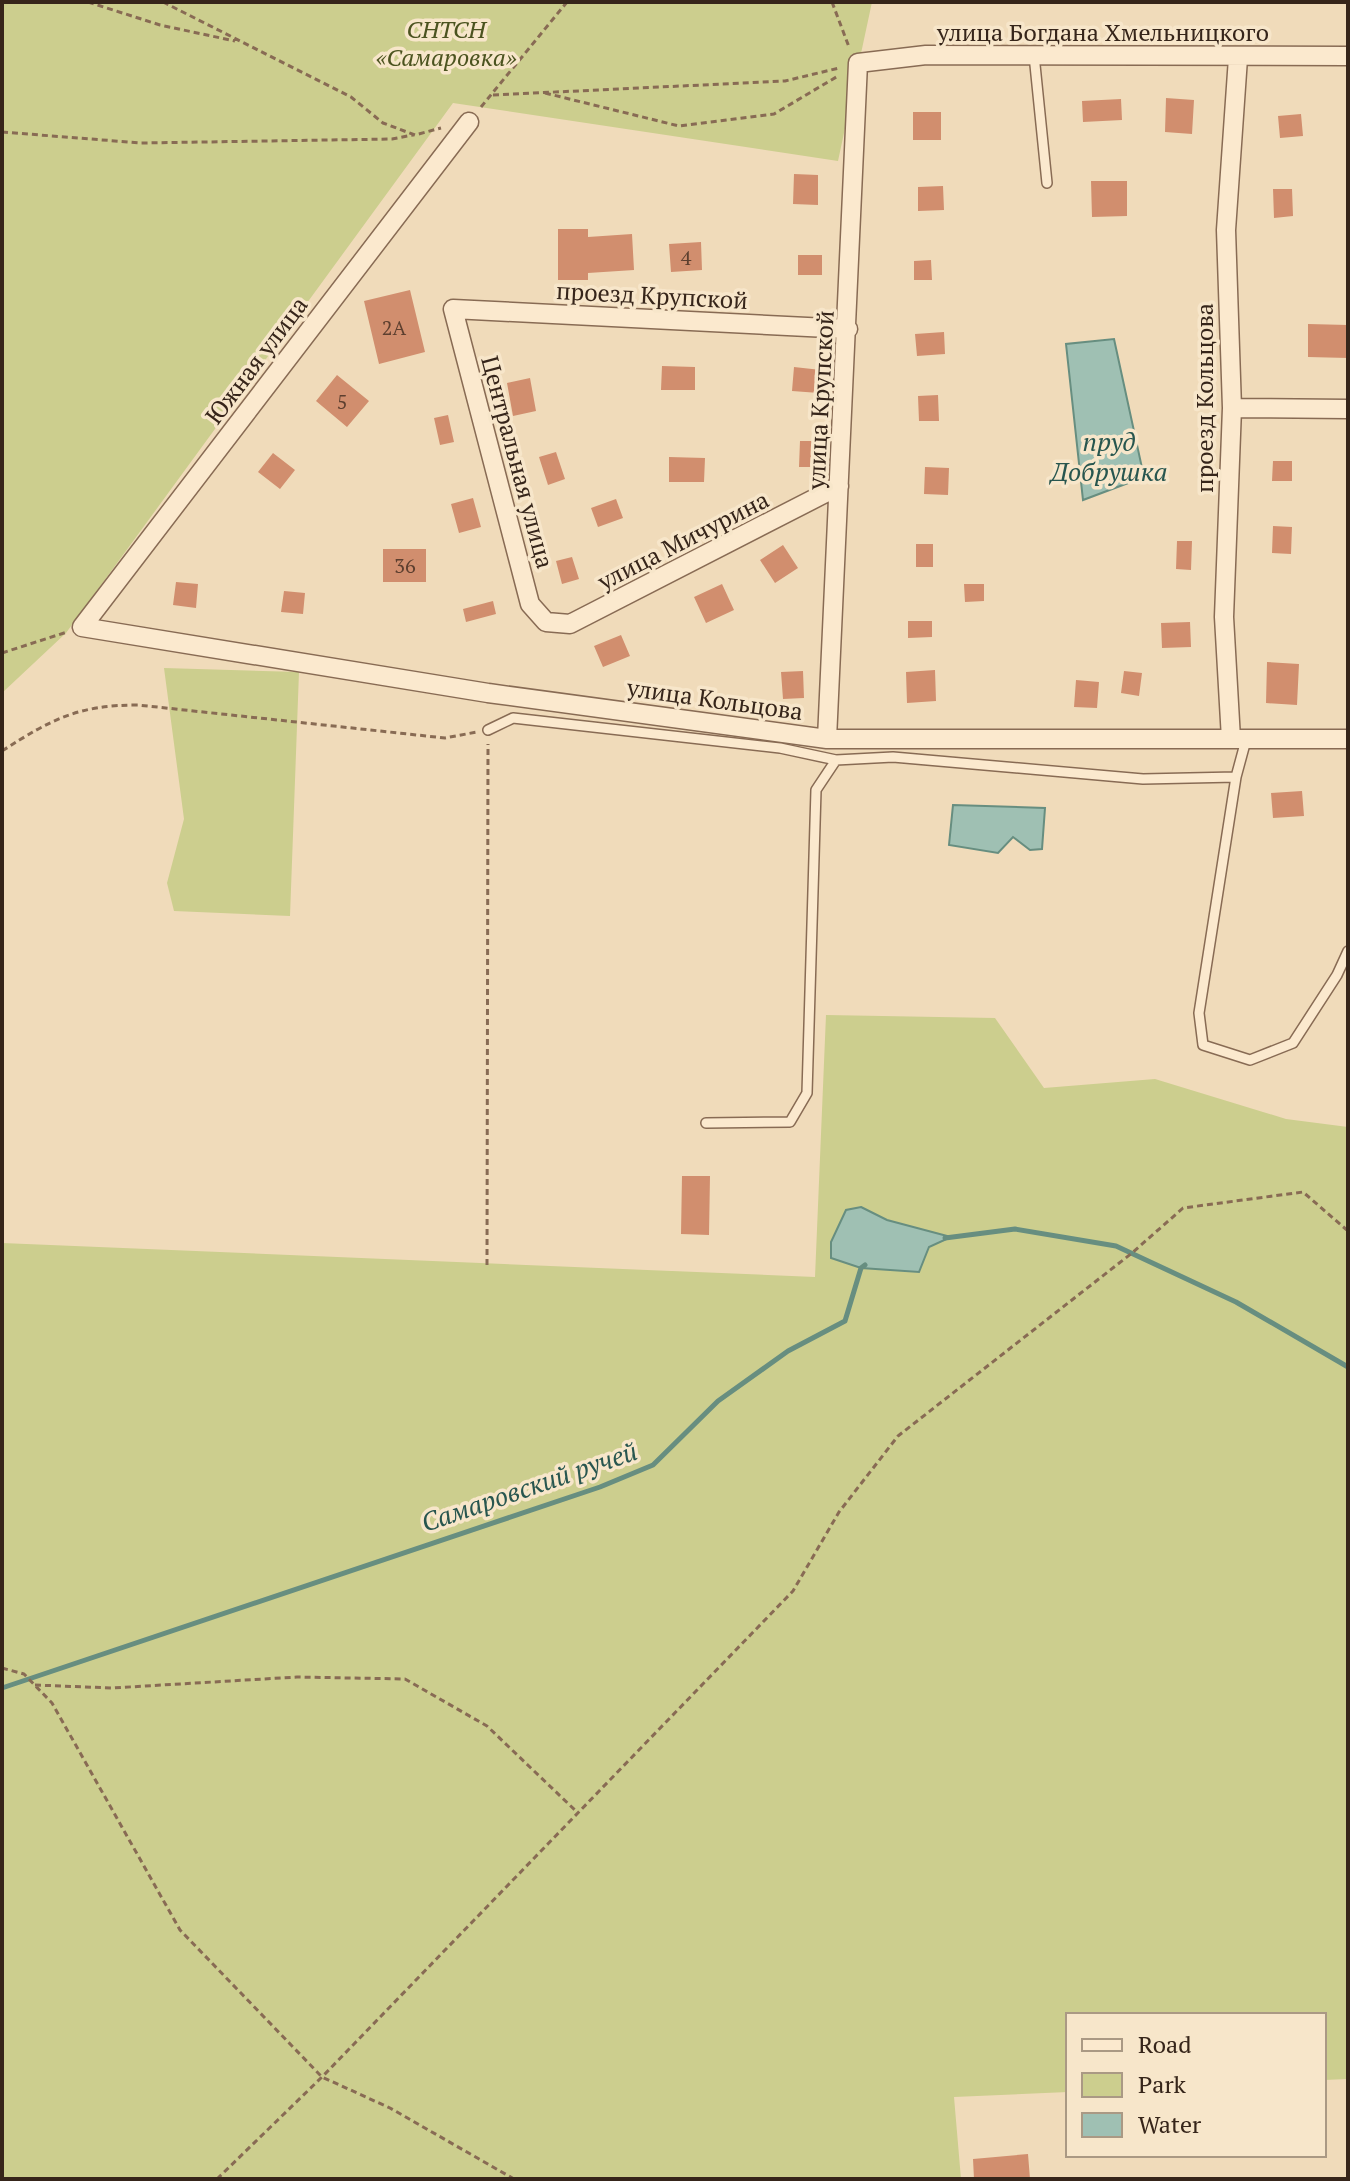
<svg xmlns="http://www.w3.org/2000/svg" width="1350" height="2181" font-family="'PT Serif',serif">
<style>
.green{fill:#ccce8e}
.water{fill:#9fc0b3;stroke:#678e80;stroke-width:2}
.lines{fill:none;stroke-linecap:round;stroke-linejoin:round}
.stream{stroke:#678e80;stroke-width:5}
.building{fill:#d18e6e}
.lane-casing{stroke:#886b54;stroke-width:12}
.street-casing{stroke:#886b54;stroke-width:21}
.path{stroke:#886b54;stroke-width:3;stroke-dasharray:6 4;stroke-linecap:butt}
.lane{stroke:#fbe9ce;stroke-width:9}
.street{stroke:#fbe9ce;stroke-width:18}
.labels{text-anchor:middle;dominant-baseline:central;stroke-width:7;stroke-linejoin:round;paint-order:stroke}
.number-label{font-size:20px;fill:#5d3f2f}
.park-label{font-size:24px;font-style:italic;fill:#4b531f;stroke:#f7e6ca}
.street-label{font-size:24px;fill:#36251a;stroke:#f7e6ca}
.water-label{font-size:26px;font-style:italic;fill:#28564f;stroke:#f7e6ca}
</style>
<rect width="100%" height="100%" fill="#f0dbba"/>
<!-- green -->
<path class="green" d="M 2,2 L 872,2 L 838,161 L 453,103 L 66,633 L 2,693 Z
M 164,668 L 299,672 L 290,916 L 174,911 L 167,883 L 184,819 Z
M 826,1015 L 995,1018 L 1044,1088 L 1155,1079 L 1286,1119 L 1348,1127 L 1348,2079 L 1324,2080 L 1324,2015 L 1068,2015 L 1068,2092 L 954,2097 L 961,2179 L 2,2179 L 2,1243 L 815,1277 Z"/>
<!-- water -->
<path class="water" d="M 1114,339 L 1144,477 L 1083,500 L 1066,344 Z
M 953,805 L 1045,808 L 1042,849 L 1030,850 L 1013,837 L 998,853 L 949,845 Z
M 861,1207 L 887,1220 L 951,1237 L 929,1247 L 919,1272 L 861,1268 L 831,1258 L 831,1242 L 846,1210 Z"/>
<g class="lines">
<!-- stream -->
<path class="stream" d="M 945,1238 L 1015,1229 L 1116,1246 L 1236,1302 L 1348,1367
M 2,1688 L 600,1487 L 653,1465 L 718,1401 L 788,1351 L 845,1321 L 861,1268 L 865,1265"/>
</g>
<!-- building -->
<path class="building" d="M 1166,98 L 1194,100 L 1192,134 L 1165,132 Z
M 1121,99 L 1122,120 L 1083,122 L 1082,101 Z
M 913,112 L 941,112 L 941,140 L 913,140 Z
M 1301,114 L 1303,136 L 1280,138 L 1278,116 Z
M 794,174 L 818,175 L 818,205 L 793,204 Z
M 1091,181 L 1127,181 L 1127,216 L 1092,217 Z
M 943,186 L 944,210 L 918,211 L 918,187 Z
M 1273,189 L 1292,189 L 1293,216 L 1274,218 Z
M 558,229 L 588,229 L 588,237 L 632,234 L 634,270 L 588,273 L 588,280 L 558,280 Z
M 701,242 L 702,270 L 671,272 L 669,244 Z
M 798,255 L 822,255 L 822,275 L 798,275 Z
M 931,260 L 932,280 L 914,280 L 914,261 Z
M 410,290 L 425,352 L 379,364 L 364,301 Z
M 1308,324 L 1348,325 L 1348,358 L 1308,357 Z
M 944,332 L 945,354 L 917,356 L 915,334 Z
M 662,366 L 695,367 L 695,390 L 661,390 Z
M 794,367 L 821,370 L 819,393 L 792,391 Z
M 337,375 L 369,401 L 347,427 L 316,401 Z
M 530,378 L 536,411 L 513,416 L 507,383 Z
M 938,395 L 939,421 L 919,421 L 918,396 Z
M 448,415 L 454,442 L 440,445 L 434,418 Z
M 800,441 L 821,441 L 821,467 L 799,467 Z
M 556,452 L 565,479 L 548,485 L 539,457 Z
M 273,453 L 295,470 L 280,489 L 258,472 Z
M 669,457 L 705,458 L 704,482 L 669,482 Z
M 1273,461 L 1292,461 L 1292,481 L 1272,481 Z
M 925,467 L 949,468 L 948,495 L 924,494 Z
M 473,498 L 481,527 L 459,533 L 451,504 Z
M 616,499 L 623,518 L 598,527 L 591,508 Z
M 1273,526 L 1292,527 L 1291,554 L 1272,553 Z
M 1177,541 L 1192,541 L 1191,570 L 1176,569 Z
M 916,544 L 933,544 L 933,567 L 916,567 Z
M 783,545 L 798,568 L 775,583 L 760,560 Z
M 383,549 L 426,549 L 426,582 L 383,582 Z
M 572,557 L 579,579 L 562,584 L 556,561 Z
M 176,582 L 198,584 L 196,608 L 173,605 Z
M 722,584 L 734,610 L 706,623 L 694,597 Z
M 964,584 L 984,584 L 984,601 L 965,602 Z
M 284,591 L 305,593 L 303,614 L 281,612 Z
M 493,601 L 496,614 L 466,622 L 463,609 Z
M 908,621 L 932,621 L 932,637 L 908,638 Z
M 1190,622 L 1191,647 L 1162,648 L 1161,623 Z
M 621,635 L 630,656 L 603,667 L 594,646 Z
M 1267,662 L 1299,664 L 1297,705 L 1266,703 Z
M 935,670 L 936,701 L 907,703 L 906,672 Z
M 803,671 L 804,698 L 783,699 L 781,672 Z
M 1124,671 L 1142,673 L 1139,696 L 1121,693 Z
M 1076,680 L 1099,682 L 1097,708 L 1074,707 Z
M 1302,791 L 1304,816 L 1273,818 L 1271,793 Z
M 682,1176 L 710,1176 L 709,1235 L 681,1234 Z
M 1028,2154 L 1030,2179 L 974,2179 L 973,2159 Z"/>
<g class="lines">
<!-- lane casing -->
<g class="lane-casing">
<path id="lane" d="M 1034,55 L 1047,183
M 488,730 L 513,718 L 780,748 L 836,760 L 893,757 L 1143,779 L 1236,777
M 1246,740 L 1236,777 L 1199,1013 L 1203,1045 L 1250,1060 L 1293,1043 L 1337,975 L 1348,951
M 706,1123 L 790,1122 L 807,1093 L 816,790 L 836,760"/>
</g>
<!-- street casing -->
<g class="street-casing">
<path id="street" d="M 469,122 L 82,627 L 488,693 L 827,739 L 1348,739
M 1232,408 L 1348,409
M 839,486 L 570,624 L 546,622 L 530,604 L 453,309 L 848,329
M 827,739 L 858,63 L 926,55 L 1348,56
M 1231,739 L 1224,617 L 1232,408 L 1226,230 L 1238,58"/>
</g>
<!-- path -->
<path class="path" d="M 88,2 L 160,25 L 235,41
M 163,2 L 351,97 L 383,123 L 415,135 L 441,128
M 832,2 L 849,47
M 545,93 L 679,126 L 774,114 L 838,76
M 493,95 L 785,81 L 839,68
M 481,107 L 567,2
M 2,132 L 141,143 L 392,139 L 413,135
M 2,653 L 67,632
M 2,751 C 52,719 78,705 138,705 L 445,738 L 477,732
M 487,1265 L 488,744
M 2,1668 L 24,1674 L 52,1703 L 180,1930 L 322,2077 L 390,2108 L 514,2179
M 35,1685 L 112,1688 L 297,1677 L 405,1679 L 487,1726 L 578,1813
M 217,2179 L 322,2077 L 793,1591 L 839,1512 L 898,1436 L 1132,1253 L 1183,1208 L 1303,1192 L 1348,1231"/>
<!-- lane -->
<use href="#lane" class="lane"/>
<!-- street -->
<use href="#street" class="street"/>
</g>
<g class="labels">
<!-- number labels -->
<g class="number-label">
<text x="686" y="257">4</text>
<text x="394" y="327">2А</text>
<text x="342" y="401">5</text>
<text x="405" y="565">36</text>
</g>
<!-- park labels -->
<g class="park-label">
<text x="446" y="29">СНТСН<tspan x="446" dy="28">«Самаровка»</tspan></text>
</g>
<!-- street labels -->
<g class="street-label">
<text x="1103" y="32">улица Богдана Хмельницкого</text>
<text transform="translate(652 295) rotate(3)">проезд Крупской</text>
<text transform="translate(256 360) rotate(-53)">Южная улица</text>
<text transform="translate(1204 398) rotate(-90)">проезд Кольцова</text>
<text transform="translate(820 400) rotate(-87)">улица Крупской</text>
<text transform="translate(518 462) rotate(75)">Центральная улица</text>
<text transform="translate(683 540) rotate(-27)">улица Мичурина</text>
<text transform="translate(715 699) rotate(8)">улица Кольцова</text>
</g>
<!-- water labels -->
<g class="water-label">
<text x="1109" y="441">пруд<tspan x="1109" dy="30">Добрушка</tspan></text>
<text transform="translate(529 1486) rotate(-19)">Самаровский ручей</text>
</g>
</g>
<!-- border -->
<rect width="1350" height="2181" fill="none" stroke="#36251a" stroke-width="8"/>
<!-- legend -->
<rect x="1066" y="2013" width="260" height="144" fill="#f7e6ca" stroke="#aa9984" stroke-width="2"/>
<rect x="1082" y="2039" width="40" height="12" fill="#fbe9ce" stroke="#aa9984" stroke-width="2"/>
<text x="1138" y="2053" font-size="24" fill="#36251a">Road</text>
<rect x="1082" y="2073" width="40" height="24" fill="#ccce8e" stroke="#aa9984" stroke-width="2"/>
<text x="1138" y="2093" font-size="24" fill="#36251a">Park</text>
<rect x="1082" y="2113" width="40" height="24" fill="#9fc0b3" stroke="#aa9984" stroke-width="2"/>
<text x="1138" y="2133" font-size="24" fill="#36251a">Water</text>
</svg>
